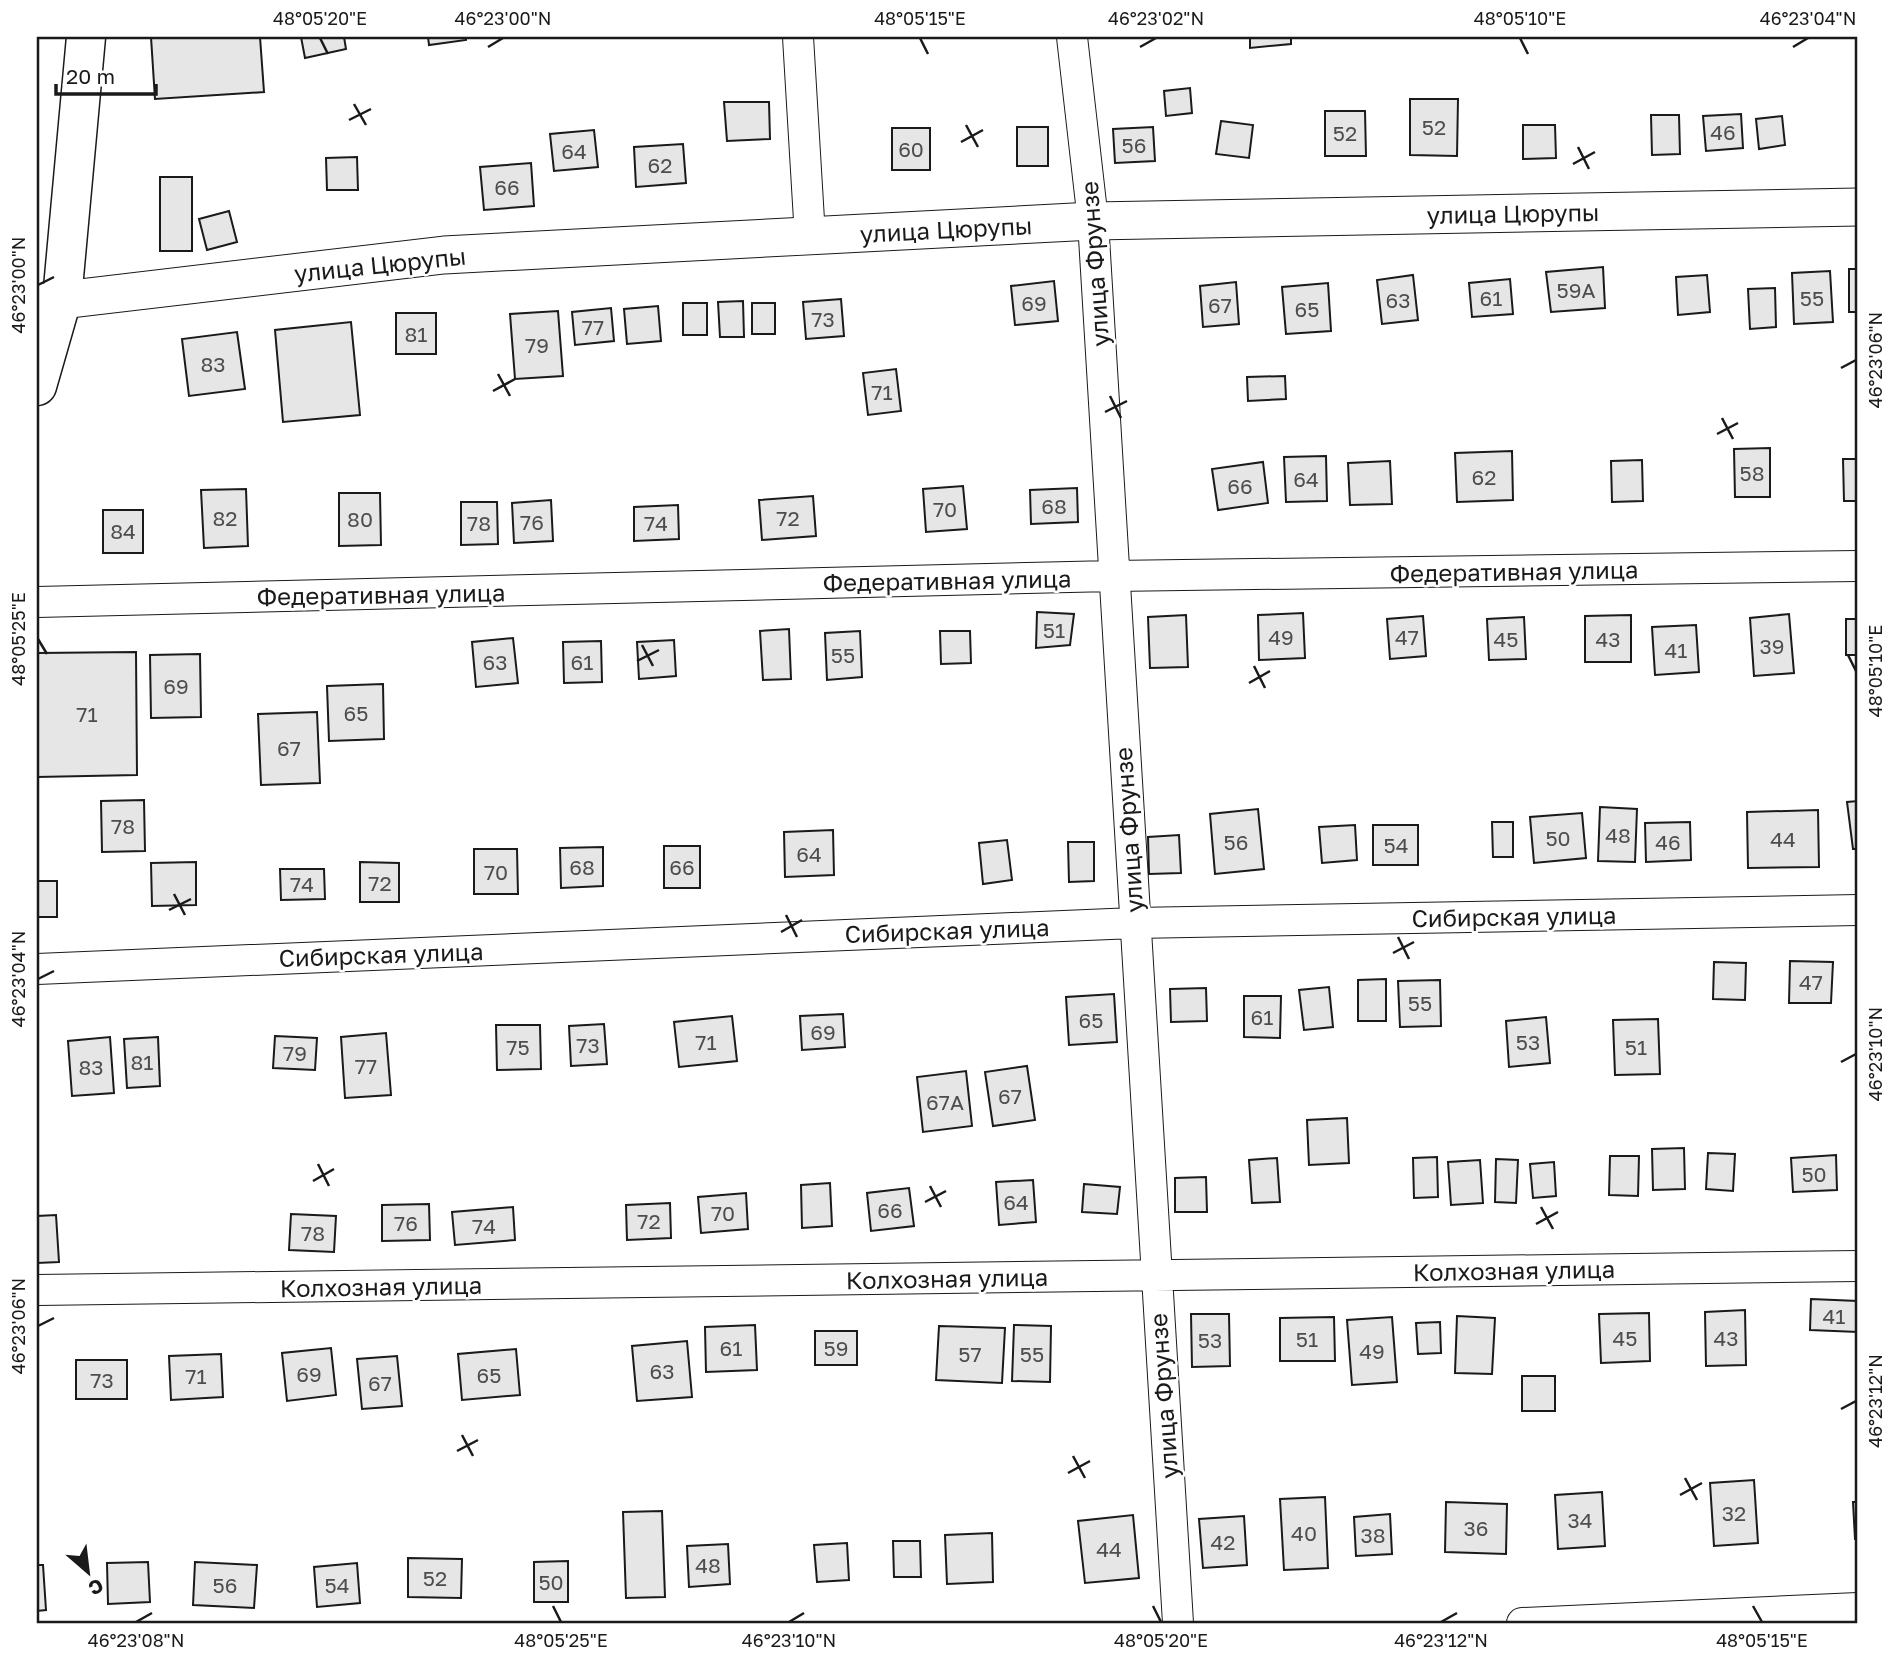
<svg xmlns="http://www.w3.org/2000/svg" width="1895" height="1660" font-family="'Golos Text',sans-serif">
<style>
.building{fill:#e6e6e6;stroke:#1a1a1a;stroke-width:2}
.lines{fill:none;stroke-linecap:round;stroke-linejoin:round}
.minor-casing{stroke:#1a1a1a;stroke-width:32}
.tertiary-casing{stroke:#1a1a1a;stroke-width:39}
.primary-casing{stroke:#1a1a1a;stroke-width:41}
.minor{stroke:#fff;stroke-width:30}
.tertiary{stroke:#fff;stroke-width:37}
.primary{stroke:#fff;stroke-width:38}
.ticks{fill:none;stroke:#1a1a1a;stroke-width:2.5}
.labels{text-anchor:middle;dominant-baseline:central;stroke-width:5;stroke-linejoin:round;paint-order:stroke}
.number-label{font-size:21px;fill:#4d4d4d}
.street-label{font-size:24px;fill:#1a1a1a;stroke:#fff}
.neatline{fill:none;stroke:#1a1a1a;stroke-width:2.5}
.ticks-label{font-size:18px;text-anchor:middle;fill:#1a1a1a}
</style>
<rect width="100%" height="100%" fill="#fff"/>
<!-- building -->
<path class="building" d="M 151,37 L 260,37 L 264,92 L 155,99 Z
M 301,37 L 344,37 L 346,49 L 305,58 Z
M 428,37 L 466,37 L 466,40 L 429,45 Z
M 1250,37 L 1291,37 L 1291,44 L 1250,48 Z
M 1190,88 L 1192,113 L 1166,116 L 1164,91 Z
M 1410,99 L 1458,99 L 1457,156 L 1410,155 Z
M 724,102 L 769,102 L 770,139 L 727,141 Z
M 1325,111 L 1365,111 L 1366,156 L 1325,156 Z
M 1741,114 L 1743,148 L 1706,151 L 1703,116 Z
M 1651,115 L 1679,115 L 1680,154 L 1652,155 Z
M 1782,116 L 1785,145 L 1759,149 L 1756,119 Z
M 1221,121 L 1253,125 L 1249,158 L 1216,154 Z
M 1523,125 L 1555,125 L 1556,158 L 1523,159 Z
M 1017,127 L 1048,127 L 1048,166 L 1017,166 Z
M 1153,127 L 1155,161 L 1115,163 L 1113,129 Z
M 892,128 L 930,128 L 930,170 L 892,170 Z
M 594,130 L 598,167 L 554,171 L 550,134 Z
M 683,144 L 686,183 L 636,187 L 634,147 Z
M 357,157 L 358,190 L 327,190 L 326,158 Z
M 531,163 L 534,206 L 484,210 L 480,167 Z
M 160,177 L 192,177 L 192,251 L 160,251 Z
M 229,211 L 237,242 L 207,250 L 199,219 Z
M 1603,267 L 1605,308 L 1551,312 L 1546,272 Z
M 1849,269 L 1858,269 L 1858,312 L 1849,312 Z
M 1830,271 L 1833,322 L 1794,324 L 1792,273 Z
M 1413,275 L 1418,320 L 1382,324 L 1377,280 Z
M 1707,275 L 1710,312 L 1678,315 L 1676,277 Z
M 1510,279 L 1513,314 L 1472,317 L 1469,283 Z
M 1054,281 L 1058,321 L 1015,325 L 1011,286 Z
M 1236,282 L 1239,324 L 1203,327 L 1200,286 Z
M 1328,283 L 1331,331 L 1286,334 L 1282,287 Z
M 1775,288 L 1776,327 L 1750,329 L 1748,289 Z
M 841,299 L 844,336 L 806,339 L 803,302 Z
M 743,301 L 744,337 L 720,337 L 718,302 Z
M 683,303 L 707,303 L 707,335 L 683,335 Z
M 752,303 L 775,303 L 775,334 L 752,334 Z
M 658,306 L 661,341 L 627,344 L 624,309 Z
M 611,308 L 614,341 L 575,345 L 572,312 Z
M 558,311 L 563,376 L 515,379 L 510,314 Z
M 396,313 L 436,313 L 436,354 L 396,354 Z
M 351,322 L 360,415 L 283,422 L 275,330 Z
M 237,332 L 245,389 L 189,396 L 182,339 Z
M 896,369 L 901,411 L 868,415 L 863,373 Z
M 1285,376 L 1286,399 L 1248,401 L 1247,377 Z
M 1770,448 L 1770,497 L 1735,497 L 1734,449 Z
M 1512,451 L 1513,500 L 1457,502 L 1455,453 Z
M 1326,456 L 1327,501 L 1286,502 L 1284,457 Z
M 1843,459 L 1858,459 L 1858,501 L 1844,501 Z
M 1642,460 L 1643,501 L 1612,502 L 1611,461 Z
M 1390,461 L 1392,504 L 1350,505 L 1348,463 Z
M 1263,462 L 1268,503 L 1218,510 L 1212,469 Z
M 963,486 L 967,529 L 926,532 L 923,489 Z
M 1077,488 L 1078,522 L 1031,524 L 1030,490 Z
M 246,489 L 248,546 L 204,548 L 201,490 Z
M 339,493 L 380,493 L 381,545 L 339,546 Z
M 813,496 L 816,536 L 762,540 L 759,500 Z
M 551,500 L 553,541 L 514,543 L 512,503 Z
M 461,502 L 497,502 L 498,544 L 461,545 Z
M 678,505 L 679,539 L 634,541 L 634,507 Z
M 103,510 L 143,510 L 143,553 L 103,553 Z
M 1037,612 L 1074,614 L 1070,645 L 1036,648 Z
M 1303,613 L 1305,658 L 1259,660 L 1258,615 Z
M 1789,614 L 1794,673 L 1754,676 L 1750,618 Z
M 1186,615 L 1188,667 L 1150,668 L 1148,617 Z
M 1631,615 L 1631,662 L 1585,662 L 1585,616 Z
M 1423,616 L 1426,656 L 1390,659 L 1387,619 Z
M 1524,617 L 1526,659 L 1489,660 L 1487,619 Z
M 1846,619 L 1858,619 L 1858,655 L 1846,655 Z
M 1696,625 L 1699,672 L 1655,675 L 1652,627 Z
M 789,629 L 791,679 L 763,680 L 760,631 Z
M 860,631 L 862,677 L 827,680 L 825,633 Z
M 940,631 L 970,631 L 971,663 L 941,664 Z
M 513,638 L 518,683 L 476,687 L 472,642 Z
M 674,640 L 676,676 L 639,679 L 637,642 Z
M 601,641 L 602,682 L 564,683 L 563,642 Z
M 136,652 L 137,775 L 37,777 L 37,653 Z
M 200,654 L 201,717 L 151,718 L 150,655 Z
M 383,684 L 384,739 L 329,741 L 327,686 Z
M 317,712 L 320,783 L 261,785 L 258,714 Z
M 144,800 L 145,851 L 102,852 L 101,801 Z
M 1858,801 L 1858,849 L 1853,849 L 1847,802 Z
M 1600,807 L 1637,809 L 1635,862 L 1598,861 Z
M 1258,809 L 1264,869 L 1215,874 L 1210,814 Z
M 1818,810 L 1819,867 L 1748,868 L 1747,812 Z
M 1582,813 L 1586,858 L 1534,863 L 1530,817 Z
M 1492,822 L 1513,822 L 1513,857 L 1493,857 Z
M 1690,822 L 1691,860 L 1646,862 L 1645,823 Z
M 1355,825 L 1357,860 L 1322,863 L 1319,827 Z
M 1373,825 L 1418,825 L 1418,865 L 1373,865 Z
M 833,830 L 834,875 L 785,877 L 784,832 Z
M 1179,835 L 1181,873 L 1149,874 L 1148,837 Z
M 1007,840 L 1012,880 L 983,884 L 979,843 Z
M 1068,842 L 1094,842 L 1094,881 L 1069,882 Z
M 664,846 L 700,846 L 700,888 L 664,888 Z
M 603,847 L 603,886 L 561,888 L 560,848 Z
M 474,849 L 517,849 L 518,894 L 474,894 Z
M 196,862 L 196,905 L 152,906 L 151,863 Z
M 360,862 L 399,863 L 399,902 L 360,902 Z
M 280,869 L 324,869 L 325,899 L 281,900 Z
M 37,881 L 57,881 L 57,917 L 37,917 Z
M 1790,961 L 1833,962 L 1831,1003 L 1789,1003 Z
M 1714,962 L 1746,963 L 1745,1000 L 1713,999 Z
M 1386,979 L 1386,1021 L 1358,1021 L 1358,980 Z
M 1440,980 L 1441,1026 L 1400,1027 L 1398,981 Z
M 1329,987 L 1333,1027 L 1304,1030 L 1299,990 Z
M 1206,988 L 1207,1021 L 1171,1022 L 1170,989 Z
M 1114,994 L 1117,1042 L 1069,1045 L 1066,997 Z
M 1244,996 L 1281,996 L 1280,1038 L 1244,1037 Z
M 843,1014 L 845,1047 L 802,1050 L 800,1016 Z
M 732,1016 L 737,1061 L 679,1067 L 674,1022 Z
M 1546,1017 L 1550,1063 L 1509,1067 L 1506,1021 Z
M 1658,1019 L 1660,1074 L 1615,1075 L 1613,1020 Z
M 604,1024 L 607,1064 L 571,1066 L 569,1026 Z
M 496,1025 L 540,1025 L 541,1069 L 497,1070 Z
M 386,1033 L 391,1095 L 345,1098 L 341,1037 Z
M 275,1036 L 317,1038 L 315,1070 L 273,1068 Z
M 110,1037 L 114,1093 L 72,1096 L 68,1041 Z
M 158,1037 L 160,1086 L 127,1088 L 124,1039 Z
M 1027,1066 L 1035,1120 L 993,1126 L 985,1072 Z
M 966,1071 L 972,1126 L 923,1132 L 917,1077 Z
M 1347,1118 L 1349,1163 L 1309,1165 L 1307,1120 Z
M 1684,1148 L 1685,1189 L 1653,1190 L 1652,1149 Z
M 1708,1153 L 1735,1154 L 1733,1191 L 1706,1189 Z
M 1836,1155 L 1837,1190 L 1793,1192 L 1791,1158 Z
M 1610,1156 L 1639,1156 L 1638,1196 L 1609,1195 Z
M 1437,1157 L 1438,1197 L 1414,1198 L 1413,1158 Z
M 1277,1158 L 1280,1202 L 1252,1203 L 1249,1160 Z
M 1496,1159 L 1518,1160 L 1516,1203 L 1495,1202 Z
M 1480,1160 L 1483,1203 L 1451,1205 L 1448,1162 Z
M 1554,1162 L 1556,1196 L 1533,1198 L 1530,1164 Z
M 1206,1177 L 1207,1212 L 1175,1212 L 1175,1178 Z
M 1033,1180 L 1036,1222 L 999,1225 L 996,1182 Z
M 830,1183 L 832,1226 L 802,1228 L 801,1185 Z
M 1084,1184 L 1120,1187 L 1117,1214 L 1082,1212 Z
M 909,1188 L 914,1226 L 871,1231 L 867,1193 Z
M 746,1193 L 748,1229 L 701,1233 L 698,1197 Z
M 670,1203 L 671,1238 L 627,1240 L 626,1205 Z
M 429,1204 L 430,1240 L 382,1241 L 382,1205 Z
M 513,1207 L 515,1240 L 455,1245 L 452,1212 Z
M 291,1214 L 336,1216 L 334,1252 L 289,1250 Z
M 56,1215 L 59,1262 L 37,1263 L 37,1216 Z
M 1811,1299 L 1858,1301 L 1858,1332 L 1810,1330 Z
M 1745,1310 L 1746,1365 L 1706,1366 L 1705,1312 Z
M 1649,1313 L 1650,1361 L 1601,1363 L 1599,1314 Z
M 1191,1314 L 1229,1314 L 1230,1366 L 1192,1367 Z
M 1457,1316 L 1495,1318 L 1492,1374 L 1455,1373 Z
M 1334,1317 L 1335,1361 L 1280,1361 L 1280,1318 Z
M 1392,1317 L 1397,1382 L 1352,1385 L 1347,1320 Z
M 1440,1322 L 1441,1353 L 1418,1354 L 1416,1323 Z
M 755,1325 L 757,1370 L 706,1372 L 705,1327 Z
M 1014,1325 L 1051,1326 L 1050,1382 L 1012,1381 Z
M 939,1326 L 1005,1328 L 1002,1383 L 936,1380 Z
M 815,1331 L 857,1331 L 857,1365 L 815,1365 Z
M 687,1341 L 692,1397 L 637,1401 L 632,1346 Z
M 331,1348 L 336,1395 L 287,1401 L 282,1353 Z
M 516,1349 L 520,1395 L 462,1400 L 458,1354 Z
M 221,1354 L 223,1397 L 171,1400 L 169,1356 Z
M 397,1356 L 402,1406 L 362,1409 L 357,1359 Z
M 76,1360 L 127,1360 L 127,1399 L 76,1399 Z
M 1522,1376 L 1555,1376 L 1555,1411 L 1522,1411 Z
M 1754,1480 L 1758,1543 L 1714,1546 L 1710,1483 Z
M 1602,1492 L 1605,1546 L 1558,1549 L 1555,1495 Z
M 1325,1497 L 1328,1568 L 1284,1570 L 1280,1499 Z
M 1446,1502 L 1507,1504 L 1506,1554 L 1445,1552 Z
M 1853,1502 L 1858,1502 L 1858,1539 L 1855,1539 Z
M 662,1511 L 665,1597 L 626,1598 L 623,1512 Z
M 1390,1514 L 1392,1554 L 1356,1556 L 1354,1517 Z
M 1133,1515 L 1139,1578 L 1085,1583 L 1078,1521 Z
M 1244,1516 L 1247,1565 L 1203,1568 L 1199,1519 Z
M 992,1533 L 993,1582 L 947,1584 L 945,1535 Z
M 893,1541 L 920,1541 L 921,1577 L 894,1577 Z
M 847,1543 L 849,1580 L 817,1582 L 814,1545 Z
M 728,1544 L 730,1584 L 689,1587 L 687,1546 Z
M 408,1558 L 462,1559 L 461,1598 L 408,1597 Z
M 568,1561 L 568,1602 L 534,1602 L 534,1562 Z
M 148,1562 L 150,1602 L 108,1604 L 107,1563 Z
M 195,1562 L 257,1565 L 254,1608 L 193,1605 Z
M 357,1563 L 360,1603 L 317,1607 L 314,1567 Z
M 37,1565 L 43,1565 L 46,1610 L 37,1611 Z"/>
<g class="lines">
<!-- minor casing -->
<g class="minor-casing">
<path id="minor" d="M 798,37 L 810,237
M 1072,37 L 1093,221 L 1178,1623
M 37,602 L 1112,576 L 1858,566
M 37,969 L 1134,923 L 1858,910
M 37,1290 L 1858,1266
M 1522,1623 L 1858,1608"/>
</g>
<!-- tertiary casing -->
<g class="tertiary-casing">
<path id="tertiary" d="M 37,303 L 444,255 L 1093,221 L 1858,207"/>
</g>
<!-- primary casing -->
<g class="primary-casing">
<path id="primary" d="M 37,386 L 62,299 L 86,37"/>
</g>
<!-- minor -->
<use href="#minor" class="minor"/>
<!-- tertiary -->
<use href="#tertiary" class="tertiary"/>
<!-- primary -->
<use href="#primary" class="primary"/>
</g>
<!-- ticks -->
<path class="ticks" d="M 320,38 L 328,54M 920,38 L 928,54M 1520,38 L 1528,54M 488,47 L 503,38M 1140,47 L 1156,38M 1793,47 L 1808,38M 354,104 L 366,125M 349,120 L 371,109M 966,125 L 978,147M 961,142 L 983,130M 1578,147 L 1589,169M 1573,164 L 1595,152M 38,285 L 54,277M 1841,368 L 1856,360M 498,374 L 510,396M 493,391 L 515,379M 1110,396 L 1121,418M 1105,412 L 1127,401M 1722,418 L 1733,439M 1717,434 L 1738,423M 38,639 L 47,654M 642,645 L 653,666M 1848,655 L 1856,671M 637,661 L 659,650M 1254,666 L 1265,688M 1249,683 L 1270,671M 174,894 L 185,915M 169,910 L 191,899M 786,915 L 797,937M 781,932 L 802,920M 1398,937 L 1409,959M 1393,953 L 1414,942M 38,979 L 54,971M 1841,1062 L 1856,1054M 318,1164 L 329,1186M 313,1181 L 334,1169M 930,1186 L 941,1207M 925,1202 L 946,1191M 1541,1207 L 1553,1229M 1536,1224 L 1558,1212M 38,1326 L 54,1318M 1841,1409 L 1856,1401M 462,1435 L 473,1456M 457,1451 L 478,1440M 1073,1456 L 1085,1478M 1068,1473 L 1090,1461M 1685,1478 L 1697,1500M 1680,1495 L 1702,1483M 553,1606 L 561,1622M 1153,1606 L 1161,1622M 1753,1606 L 1762,1622M 136,1622 L 152,1613M 789,1622 L 804,1613M 1441,1622 L 1457,1613"/>
<g class="labels">
<!-- number labels -->
<g class="number-label">
<text x="1434" y="127">52</text>
<text x="1723" y="132">46</text>
<text x="1345" y="133">52</text>
<text x="1134" y="145">56</text>
<text x="911" y="149">60</text>
<text x="574" y="151">64</text>
<text x="660" y="165">62</text>
<text x="507" y="187">66</text>
<text x="1576" y="290">59А</text>
<text x="1491" y="298">61</text>
<text x="1812" y="298">55</text>
<text x="1398" y="300">63</text>
<text x="1034" y="303">69</text>
<text x="1220" y="305">67</text>
<text x="1307" y="309">65</text>
<text x="823" y="319">73</text>
<text x="593" y="327">77</text>
<text x="416" y="334">81</text>
<text x="537" y="345">79</text>
<text x="213" y="364">83</text>
<text x="882" y="392">71</text>
<text x="1752" y="473">58</text>
<text x="1484" y="477">62</text>
<text x="1306" y="479">64</text>
<text x="1240" y="486">66</text>
<text x="1054" y="506">68</text>
<text x="945" y="509">70</text>
<text x="225" y="518">82</text>
<text x="788" y="518">72</text>
<text x="360" y="519">80</text>
<text x="532" y="522">76</text>
<text x="479" y="523">78</text>
<text x="656" y="523">74</text>
<text x="123" y="531">84</text>
<text x="1054" y="630">51</text>
<text x="1281" y="637">49</text>
<text x="1407" y="637">47</text>
<text x="1506" y="639">45</text>
<text x="1608" y="639">43</text>
<text x="1772" y="646">39</text>
<text x="1676" y="650">41</text>
<text x="843" y="655">55</text>
<text x="495" y="662">63</text>
<text x="582" y="662">61</text>
<text x="176" y="686">69</text>
<text x="356" y="713">65</text>
<text x="87" y="714">71</text>
<text x="289" y="748">67</text>
<text x="123" y="826">78</text>
<text x="1618" y="835">48</text>
<text x="1558" y="838">50</text>
<text x="1783" y="839">44</text>
<text x="1236" y="842">56</text>
<text x="1668" y="842">46</text>
<text x="1396" y="845">54</text>
<text x="809" y="854">64</text>
<text x="582" y="867">68</text>
<text x="682" y="867">66</text>
<text x="496" y="872">70</text>
<text x="380" y="883">72</text>
<text x="302" y="884">74</text>
<text x="1811" y="982">47</text>
<text x="1420" y="1003">55</text>
<text x="1262" y="1017">61</text>
<text x="1091" y="1020">65</text>
<text x="823" y="1032">69</text>
<text x="706" y="1042">71</text>
<text x="1528" y="1042">53</text>
<text x="588" y="1045">73</text>
<text x="518" y="1047">75</text>
<text x="1636" y="1047">51</text>
<text x="295" y="1053">79</text>
<text x="142" y="1062">81</text>
<text x="366" y="1066">77</text>
<text x="91" y="1067">83</text>
<text x="1010" y="1096">67</text>
<text x="945" y="1102">67А</text>
<text x="1814" y="1174">50</text>
<text x="1016" y="1202">64</text>
<text x="890" y="1210">66</text>
<text x="723" y="1213">70</text>
<text x="649" y="1221">72</text>
<text x="406" y="1223">76</text>
<text x="484" y="1226">74</text>
<text x="313" y="1233">78</text>
<text x="1834" y="1316">41</text>
<text x="1625" y="1338">45</text>
<text x="1726" y="1338">43</text>
<text x="1307" y="1339">51</text>
<text x="1210" y="1340">53</text>
<text x="731" y="1348">61</text>
<text x="836" y="1348">59</text>
<text x="1372" y="1351">49</text>
<text x="970" y="1354">57</text>
<text x="1032" y="1354">55</text>
<text x="662" y="1371">63</text>
<text x="309" y="1374">69</text>
<text x="489" y="1375">65</text>
<text x="196" y="1376">71</text>
<text x="102" y="1380">73</text>
<text x="380" y="1383">67</text>
<text x="1734" y="1513">32</text>
<text x="1580" y="1520">34</text>
<text x="1476" y="1528">36</text>
<text x="1304" y="1533">40</text>
<text x="1373" y="1535">38</text>
<text x="1223" y="1542">42</text>
<text x="1109" y="1549">44</text>
<text x="708" y="1565">48</text>
<text x="435" y="1578">52</text>
<text x="551" y="1582">50</text>
<text x="225" y="1585">56</text>
<text x="337" y="1585">54</text>
</g>
<!-- street labels -->
<g class="street-label">
<text transform="translate(1513 213) rotate(-1)">улица Цюрупы</text>
<text transform="translate(946 229) rotate(-3)">улица Цюрупы</text>
<text transform="translate(380 264) rotate(-6)">улица Цюрупы</text>
<text transform="translate(1094 264) rotate(-94)">улица Фрунзе</text>
<text transform="translate(1514 571) rotate(-1)">Федеративная улица</text>
<text transform="translate(947 580) rotate(-1)">Федеративная улица</text>
<text transform="translate(381 594) rotate(-1)">Федеративная улица</text>
<text transform="translate(1128 830) rotate(-94)">улица Фрунзе</text>
<text transform="translate(1514 916) rotate(-1)">Сибирская улица</text>
<text transform="translate(947 930) rotate(-2)">Сибирская улица</text>
<text transform="translate(381 954) rotate(-2)">Сибирская улица</text>
<text transform="translate(1514 1270) rotate(-1)">Колхозная улица</text>
<text transform="translate(947 1278) rotate(-1)">Колхозная улица</text>
<text transform="translate(381 1286) rotate(-1)">Колхозная улица</text>
<text transform="translate(1163 1396) rotate(-94)">улица Фрунзе</text>
</g>
</g>
<!-- border -->
<rect width="1895" height="1660" fill="none" stroke="#ffffff" stroke-width="77"/>
<!-- north arrow -->
<g transform="translate(88 1572) rotate(152)" stroke="#ffffff" stroke-width="5" paint-order="stroke">
<path d="M0-5L12 26L0 18L-12 26Z" fill="#1a1a1a"/>
<text y="-10" font-size="19" font-weight="bold" text-anchor="middle" fill="#1a1a1a">С</text>
</g>
<!-- scale -->
<path d="M56 84v10h100v-10" fill="none" stroke="#1a1a1a" stroke-width="3.5"/>
<text x="66" y="84" font-size="21" fill="#1a1a1a" stroke="#ffffff" stroke-width="5" paint-order="stroke">20 m</text>
<rect x="38" y="38" width="1818" height="1584" class="neatline"/>
<g class="ticks-label">
<text x="320" y="25">48°05'20"E</text>
<text x="503" y="25">46°23'00"N</text>
<text x="920" y="25">48°05'15"E</text>
<text x="1156" y="25">46°23'02"N</text>
<text x="1520" y="25">48°05'10"E</text>
<text x="1808" y="25">46°23'04"N</text>
<text transform="translate(19 285) rotate(-90)" y="6">46°23'00"N</text>
<text transform="translate(1876 360) rotate(-90)" y="6">46°23'06"N</text>
<text transform="translate(19 639) rotate(-90)" y="6">48°05'25"E</text>
<text transform="translate(1876 671) rotate(-90)" y="6">48°05'10"E</text>
<text transform="translate(19 979) rotate(-90)" y="6">46°23'04"N</text>
<text transform="translate(1876 1054) rotate(-90)" y="6">46°23'10"N</text>
<text transform="translate(19 1326) rotate(-90)" y="6">46°23'06"N</text>
<text transform="translate(1876 1401) rotate(-90)" y="6">46°23'12"N</text>
<text x="136" y="1647">46°23'08"N</text>
<text x="561" y="1647">48°05'25"E</text>
<text x="789" y="1647">46°23'10"N</text>
<text x="1161" y="1647">48°05'20"E</text>
<text x="1441" y="1647">46°23'12"N</text>
<text x="1762" y="1647">48°05'15"E</text>
</g>
</svg>
